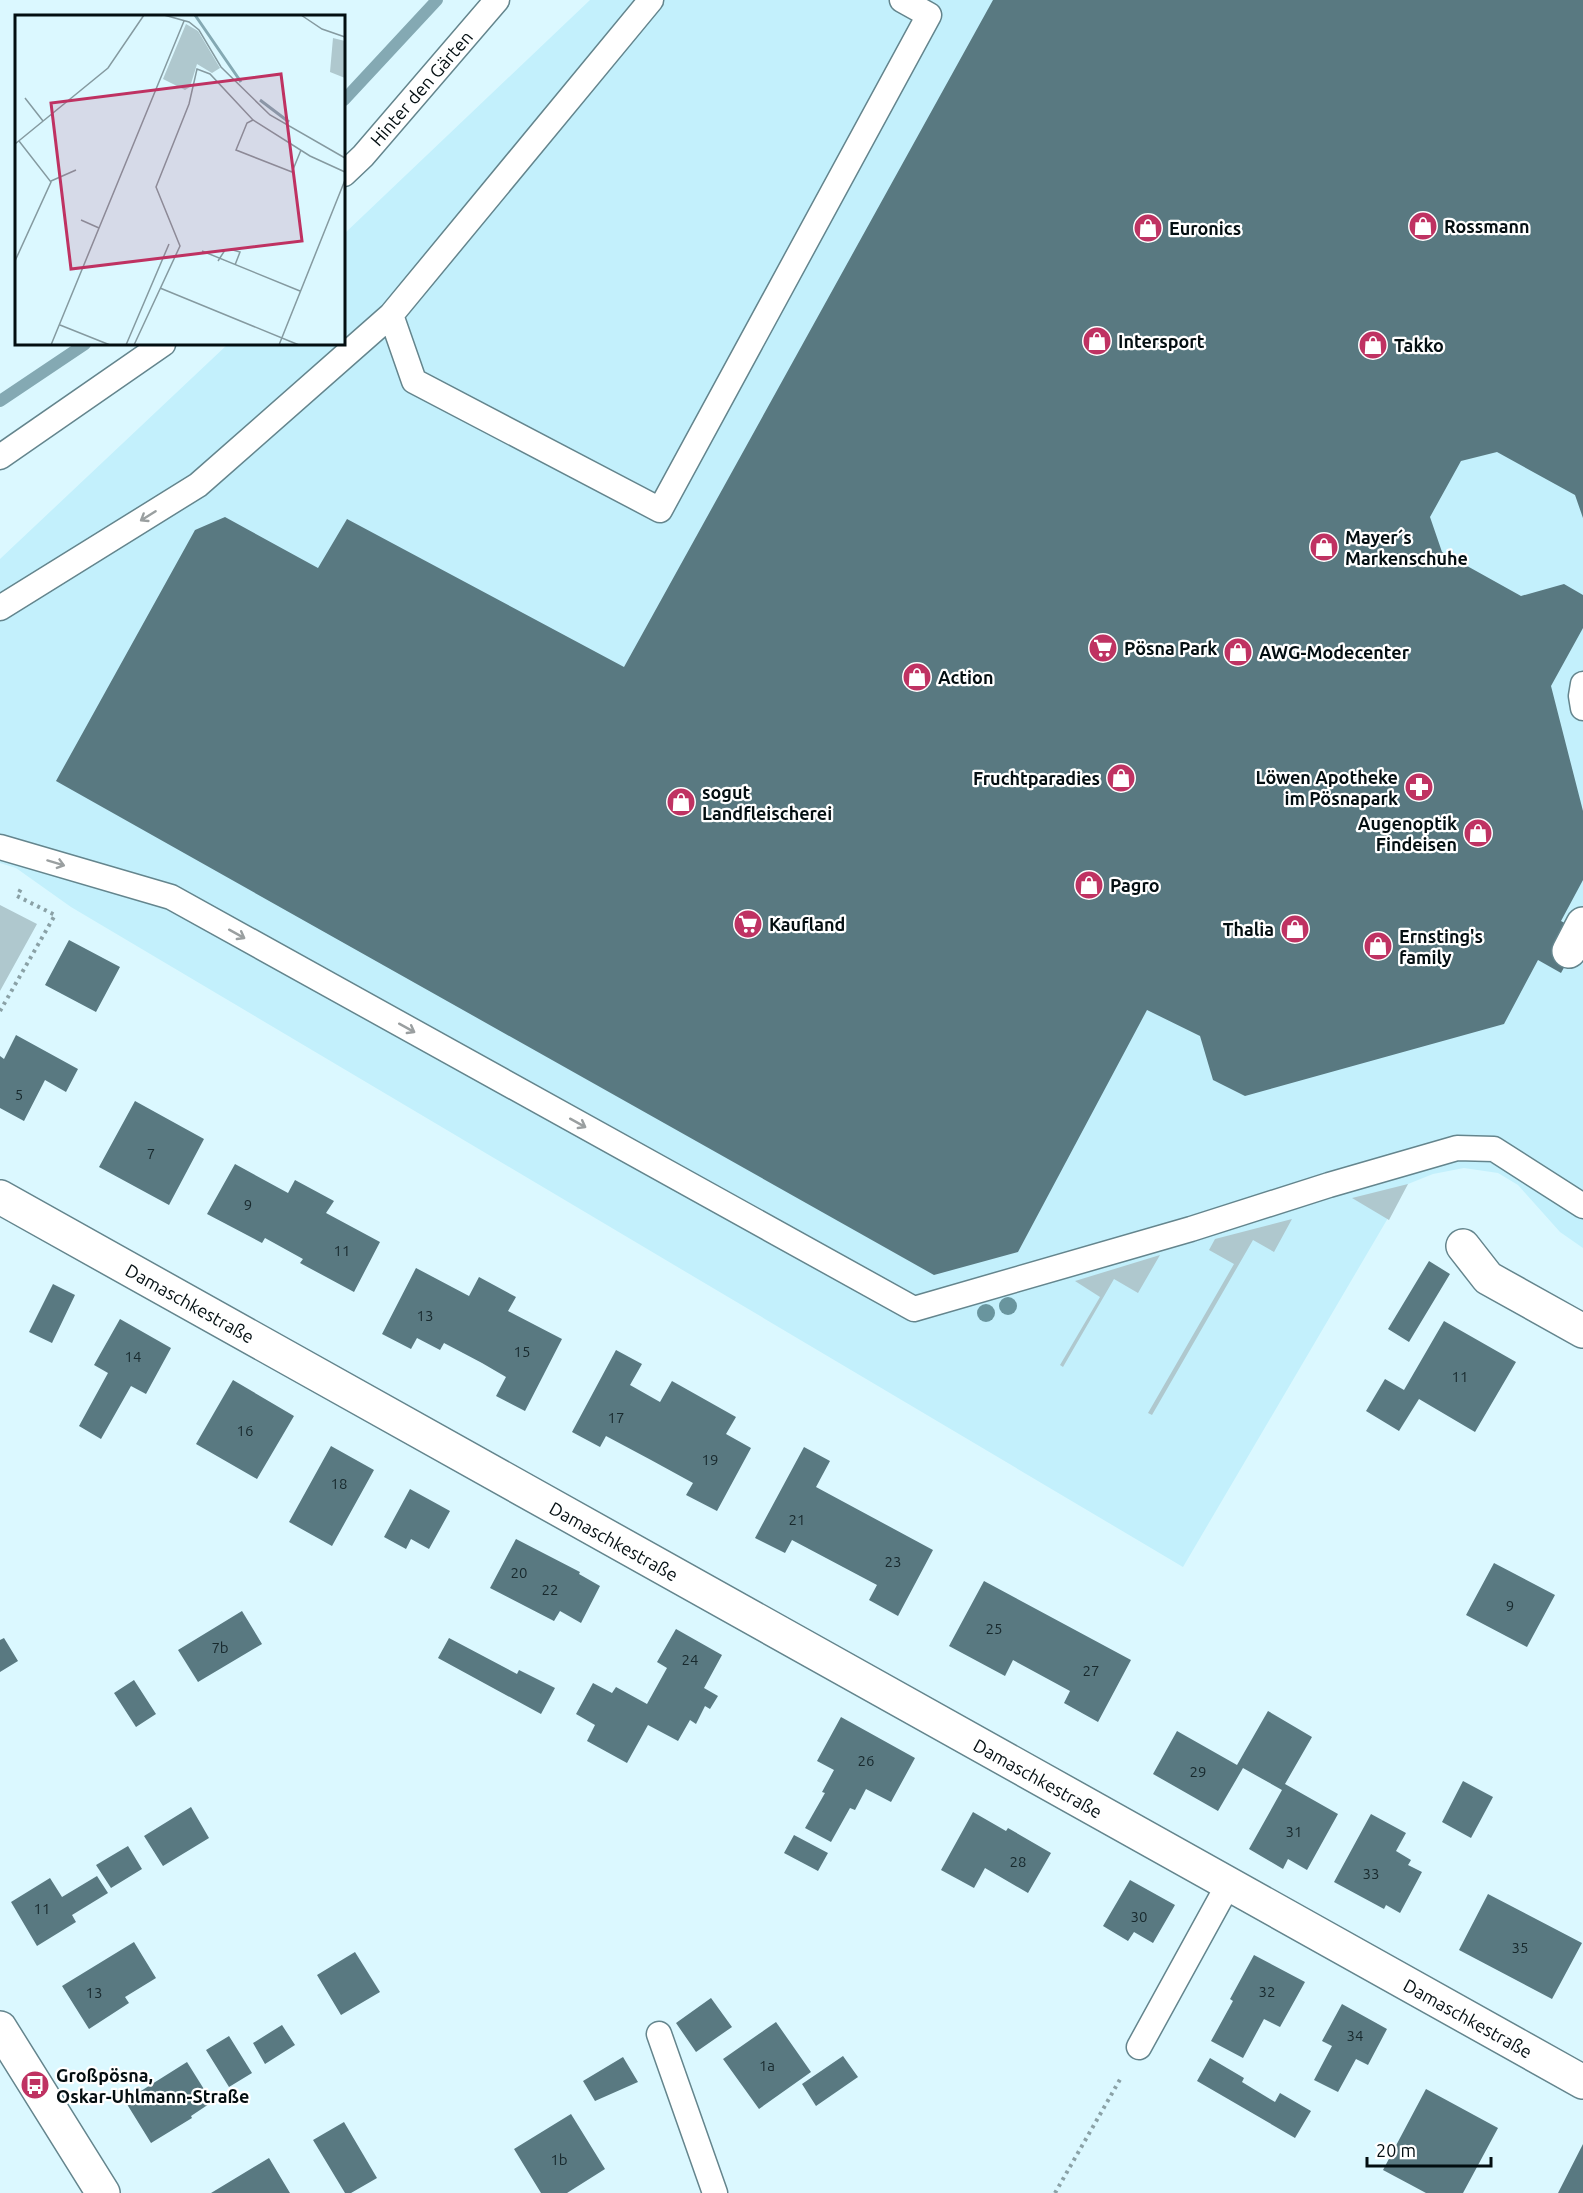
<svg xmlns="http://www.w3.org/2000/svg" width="1583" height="2193" font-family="Ubuntu,sans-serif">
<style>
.built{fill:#c3f0fc}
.green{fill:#afc8ce}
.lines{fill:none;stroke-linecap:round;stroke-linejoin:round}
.stream{stroke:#84a9b3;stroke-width:12}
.building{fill:#597981}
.service-casing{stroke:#64858d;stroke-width:27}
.pedestrian-casing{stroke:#64858d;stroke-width:36}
.minor-casing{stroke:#64858d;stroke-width:36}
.tertiary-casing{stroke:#64858d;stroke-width:36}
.path{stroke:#8aa1a6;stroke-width:4;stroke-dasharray:3 4.5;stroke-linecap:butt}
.service{stroke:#fff;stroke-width:24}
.pedestrian{stroke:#fff;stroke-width:33}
.minor{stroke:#fff;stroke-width:33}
.tertiary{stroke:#fff;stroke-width:33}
.tree{fill:#69959e}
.oneway{stroke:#9a9fa0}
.labels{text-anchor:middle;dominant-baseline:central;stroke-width:4.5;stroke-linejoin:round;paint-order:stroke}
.number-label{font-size:15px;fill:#18292d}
.street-label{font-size:18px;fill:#030e11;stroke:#fff}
.poi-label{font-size:18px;font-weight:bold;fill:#030e11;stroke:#fff;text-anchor:start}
.inset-river{fill:none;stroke:#84a9b3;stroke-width:3}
.inset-road{fill:none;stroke:#859aa0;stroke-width:1.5}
.view{fill:#bf3262;fill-opacity:0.15;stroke:#bf3262;stroke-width:3}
.inset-edge{fill:none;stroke:#030e11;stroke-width:3}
</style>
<rect width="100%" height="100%" fill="#dbf8ff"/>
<!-- built -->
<path class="built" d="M 590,0 L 1583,0 L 1583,1248 L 1560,1232 L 1518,1185 L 1498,1173 L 1464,1168 L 1433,1174 L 1408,1184 L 1183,1567 L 71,907 L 16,868 L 0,863 L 0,559 L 228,344 L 344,344 L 344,234 Z"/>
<!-- green -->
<path class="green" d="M 0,905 L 37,924 L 0,991 Z
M 1408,1184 L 1389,1220 L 1352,1198 Z
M 1292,1219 L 1274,1252 L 1253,1240 L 1152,1415 L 1148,1413 L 1234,1264 L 1209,1250 L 1215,1239 Z
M 1160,1255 L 1138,1293 L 1114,1279 L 1063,1367 L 1060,1365 L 1100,1297 L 1075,1281 Z"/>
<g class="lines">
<!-- stream -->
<path class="stream" d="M 344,100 L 437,0
M 0,401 L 85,344"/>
</g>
<!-- building -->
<path class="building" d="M 993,0 L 1583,0 L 1583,518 L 1575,495 L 1497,452 L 1461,461 L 1430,517 L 1442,552 L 1521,596 L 1564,584 L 1583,595 L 1583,628 L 1551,686 L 1583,811 L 1583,880 L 1561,921 L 1583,933 L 1561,973 L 1538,960 L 1504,1024 L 1245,1096 L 1213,1080 L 1200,1036 L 1147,1010 L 1018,1252 L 934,1275 L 56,781 L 195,530 L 225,517 L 318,568 L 347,519 L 624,667 Z
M 69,940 L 120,967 L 96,1012 L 45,985 Z
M 16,1035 L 78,1069 L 66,1092 L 45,1080 L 24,1121 L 0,1108 L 0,1056 L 4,1059 Z
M 135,1101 L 204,1139 L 169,1205 L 99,1167 Z
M 235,1164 L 288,1193 L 295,1180 L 334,1201 L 326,1213 L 380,1242 L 354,1292 L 300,1263 L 303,1259 L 265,1238 L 262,1243 L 207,1214 Z
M 1429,1261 L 1450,1274 L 1409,1342 L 1388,1329 Z
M 416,1268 L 469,1296 L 479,1277 L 516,1297 L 508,1311 L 562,1339 L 525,1411 L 496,1396 L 506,1377 L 482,1363 L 444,1343 L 440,1350 L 417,1338 L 411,1349 L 382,1334 Z
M 53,1284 L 75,1295 L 52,1343 L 29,1332 Z
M 120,1319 L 171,1348 L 146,1394 L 131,1386 L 101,1439 L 79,1426 L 108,1373 L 94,1365 Z
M 1444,1321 L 1516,1362 L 1475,1432 L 1419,1399 L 1399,1431 L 1366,1411 L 1385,1379 L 1404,1390 Z
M 616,1350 L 642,1364 L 630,1385 L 660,1402 L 672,1381 L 736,1417 L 726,1434 L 751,1448 L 717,1511 L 686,1495 L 693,1483 L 651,1460 L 606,1436 L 600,1447 L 572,1432 Z
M 233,1380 L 294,1416 L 257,1479 L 196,1444 Z
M 331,1446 L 374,1470 L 332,1546 L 289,1522 Z
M 804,1447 L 830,1461 L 816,1487 L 933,1550 L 898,1616 L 869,1600 L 877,1585 L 792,1540 L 785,1553 L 755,1538 Z
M 410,1489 L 450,1511 L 429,1549 L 411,1539 L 406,1549 L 384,1537 Z
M 516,1539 L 580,1572 L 579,1574 L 600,1586 L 581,1623 L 560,1611 L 554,1621 L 490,1588 Z
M 1494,1563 L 1555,1595 L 1527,1647 L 1466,1615 Z
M 984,1581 L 1131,1660 L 1098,1722 L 1064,1703 L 1070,1691 L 1013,1660 L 1005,1676 L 949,1646 Z
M 242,1611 L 262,1644 L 198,1682 L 178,1650 Z
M 676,1629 L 722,1655 L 704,1688 L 718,1696 L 710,1709 L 705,1706 L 696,1724 L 690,1720 L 678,1741 L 648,1725 L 627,1763 L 587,1741 L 595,1725 L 576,1714 L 593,1683 L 612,1693 L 616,1687 L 647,1704 L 667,1668 L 657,1662 Z
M 4,1638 L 18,1661 L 0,1672 L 0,1640 Z
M 449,1638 L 517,1674 L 519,1670 L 555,1688 L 541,1714 L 438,1658 Z
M 134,1680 L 156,1714 L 136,1727 L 114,1693 Z
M 1268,1711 L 1312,1737 L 1285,1784 L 1338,1814 L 1307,1870 L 1288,1859 L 1283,1869 L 1249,1849 L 1282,1790 L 1243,1768 L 1218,1811 L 1153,1774 L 1177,1731 L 1237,1765 Z
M 841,1717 L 915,1758 L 891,1802 L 866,1789 L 855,1810 L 850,1808 L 831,1842 L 805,1828 L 825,1793 L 822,1792 L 834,1770 L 817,1761 Z
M 1463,1781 L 1493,1797 L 1471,1838 L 1442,1822 Z
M 191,1807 L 209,1838 L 163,1866 L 144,1836 Z
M 973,1812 L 1006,1831 L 1008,1828 L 1051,1853 L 1028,1893 L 985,1868 L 974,1888 L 941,1870 Z
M 1371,1814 L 1406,1833 L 1396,1851 L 1411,1860 L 1408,1865 L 1422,1872 L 1400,1913 L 1386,1905 L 1384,1909 L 1334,1882 Z
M 794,1835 L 828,1853 L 818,1871 L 784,1853 Z
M 128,1846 L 142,1869 L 111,1888 L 96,1865 Z
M 97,1876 L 108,1893 L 72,1915 L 76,1922 L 37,1946 L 11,1902 L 50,1878 L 62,1897 Z
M 1130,1880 L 1175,1905 L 1153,1943 L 1134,1932 L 1128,1941 L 1103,1926 Z
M 1488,1894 L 1582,1943 L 1552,1999 L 1459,1950 Z
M 134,1942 L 156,1978 L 125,1997 L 129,2003 L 89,2029 L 62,1986 Z
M 355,1952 L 380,1992 L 341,2015 L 317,1975 Z
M 1254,1955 L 1305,1982 L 1280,2027 L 1264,2019 L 1243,2058 L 1211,2041 L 1233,2001 L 1230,1999 Z
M 711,1998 L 732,2027 L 696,2052 L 676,2023 Z
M 1342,2004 L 1387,2029 L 1368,2065 L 1356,2059 L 1338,2092 L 1314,2080 L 1332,2046 L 1322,2041 Z
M 776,2022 L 811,2072 L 759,2109 L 723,2059 Z
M 282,2025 L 295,2045 L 265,2064 L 253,2043 Z
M 229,2036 L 252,2073 L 229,2087 L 206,2050 Z
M 843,2056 L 858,2077 L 816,2106 L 802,2084 Z
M 623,2057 L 638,2082 L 595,2101 L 583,2081 Z
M 1210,2058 L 1244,2078 L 1242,2082 L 1275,2102 L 1280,2093 L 1311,2111 L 1295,2138 L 1197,2081 Z
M 187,2062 L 212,2102 L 191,2116 L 192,2118 L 151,2143 L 125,2101 Z
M 1426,2089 L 1498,2128 L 1463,2193 L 1426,2193 L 1383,2170 Z
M 571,2114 L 605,2169 L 567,2193 L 541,2193 L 514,2149 Z
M 344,2122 L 377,2178 L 351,2193 L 345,2193 L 313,2140 Z
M 1583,2144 L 1583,2193 L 1558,2193 Z
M 269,2158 L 290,2193 L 211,2193 Z"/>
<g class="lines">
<!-- service casing -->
<g class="service-casing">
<path id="service" d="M 344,174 L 363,156 L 497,0
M 391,315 L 414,381 L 660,510 L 929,15 L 902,0
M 0,457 L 163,344
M 0,608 L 198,485 L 391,315 L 651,0
M 1583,684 L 1581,696 L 1583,708
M 0,847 L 171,897 L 914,1309 L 1191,1229 L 1329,1185 L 1457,1148 L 1494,1149 L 1583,1206
M 659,2034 L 715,2193
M 1139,2047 L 1228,1885"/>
</g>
<!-- pedestrian casing -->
<g class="pedestrian-casing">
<path id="pedestrian" d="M 1569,951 L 1583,924"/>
</g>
<!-- minor casing -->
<g class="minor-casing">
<path id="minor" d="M 0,1197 L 1583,2082
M 1463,1246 L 1488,1278 L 1583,1331"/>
</g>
<!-- tertiary casing -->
<g class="tertiary-casing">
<path id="tertiary" d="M 0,2028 L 103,2193"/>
</g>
<!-- path -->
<path class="path" d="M 0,1011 L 55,915 L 17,896 L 22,887
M 1055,2193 L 1122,2076"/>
<!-- service -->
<use href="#service" class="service"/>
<!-- pedestrian -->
<use href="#pedestrian" class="pedestrian"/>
<!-- minor -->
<use href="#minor" class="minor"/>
<!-- tertiary -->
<use href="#tertiary" class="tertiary"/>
</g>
<!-- trees -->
<g class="tree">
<circle cx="1008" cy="1306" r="9"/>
<circle cx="986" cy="1313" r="9"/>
</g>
<!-- one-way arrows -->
<defs><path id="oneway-shaft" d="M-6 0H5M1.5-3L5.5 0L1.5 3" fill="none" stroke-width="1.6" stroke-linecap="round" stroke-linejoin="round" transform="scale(1.5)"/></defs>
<g class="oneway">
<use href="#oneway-shaft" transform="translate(148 516) rotate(148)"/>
<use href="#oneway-shaft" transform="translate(56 863) rotate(17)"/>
<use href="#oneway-shaft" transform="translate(237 934) rotate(29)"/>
<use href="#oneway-shaft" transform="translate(407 1028) rotate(29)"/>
<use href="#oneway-shaft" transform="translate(578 1123) rotate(29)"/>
</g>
<!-- icons -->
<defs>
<g id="shop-disc" transform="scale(1.5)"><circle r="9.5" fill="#bf3262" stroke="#fff"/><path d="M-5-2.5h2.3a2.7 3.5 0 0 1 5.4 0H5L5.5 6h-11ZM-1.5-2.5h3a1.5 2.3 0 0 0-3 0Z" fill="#fff"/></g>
<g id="supermarket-disc" transform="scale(1.5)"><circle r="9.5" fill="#bf3262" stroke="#fff"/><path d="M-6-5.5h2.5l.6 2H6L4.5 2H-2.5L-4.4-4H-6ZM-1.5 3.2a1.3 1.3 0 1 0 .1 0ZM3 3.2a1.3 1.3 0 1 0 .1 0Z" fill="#fff"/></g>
<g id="pharmacy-disc" transform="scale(1.5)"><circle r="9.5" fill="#bf3262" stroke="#fff"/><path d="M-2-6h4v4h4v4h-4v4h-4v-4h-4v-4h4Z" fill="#fff"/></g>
<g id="bus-disc" transform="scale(1.5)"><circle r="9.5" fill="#bf3262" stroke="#fff"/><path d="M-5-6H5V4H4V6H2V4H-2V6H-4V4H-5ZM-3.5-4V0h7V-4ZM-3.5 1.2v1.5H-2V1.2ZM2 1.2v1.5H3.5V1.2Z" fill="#fff"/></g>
</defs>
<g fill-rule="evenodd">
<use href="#shop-disc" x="1423" y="226"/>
<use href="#shop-disc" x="1148" y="228"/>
<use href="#shop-disc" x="1097" y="341"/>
<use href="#shop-disc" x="1373" y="345"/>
<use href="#shop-disc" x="1324" y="547"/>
<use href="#supermarket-disc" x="1103" y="648"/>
<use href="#shop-disc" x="1238" y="652"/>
<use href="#shop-disc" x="917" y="677"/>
<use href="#shop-disc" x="1121" y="778"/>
<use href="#pharmacy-disc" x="1419" y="787"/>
<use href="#shop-disc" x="681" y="802"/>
<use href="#shop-disc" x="1478" y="833"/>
<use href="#shop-disc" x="1089" y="885"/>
<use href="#supermarket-disc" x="748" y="924"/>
<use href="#shop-disc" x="1295" y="929"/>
<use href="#shop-disc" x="1378" y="946"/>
<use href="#bus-disc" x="35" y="2085"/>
</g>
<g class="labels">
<!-- number labels -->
<g class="number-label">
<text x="19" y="1094">5</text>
<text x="151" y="1153">7</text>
<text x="248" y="1204">9</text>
<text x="342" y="1250">11</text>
<text x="425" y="1315">13</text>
<text x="522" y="1351">15</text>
<text x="133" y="1356">14</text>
<text x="1460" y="1376">11</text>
<text x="616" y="1417">17</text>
<text x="245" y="1430">16</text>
<text x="710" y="1459">19</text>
<text x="339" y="1483">18</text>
<text x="797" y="1519">21</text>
<text x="893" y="1561">23</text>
<text x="519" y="1572">20</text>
<text x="550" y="1589">22</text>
<text x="1510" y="1605">9</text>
<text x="994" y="1628">25</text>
<text x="220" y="1647">7b</text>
<text x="690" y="1659">24</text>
<text x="1091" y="1670">27</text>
<text x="866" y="1760">26</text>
<text x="1198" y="1771">29</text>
<text x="1294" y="1831">31</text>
<text x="1018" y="1861">28</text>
<text x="1371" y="1873">33</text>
<text x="42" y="1908">11</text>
<text x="1139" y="1916">30</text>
<text x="1520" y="1947">35</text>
<text x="1267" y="1991">32</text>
<text x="94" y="1992">13</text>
<text x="1355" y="2035">34</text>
<text x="767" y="2065">1a</text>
<text x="559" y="2159">1b</text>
</g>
<!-- street labels -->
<g class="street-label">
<text transform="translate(421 88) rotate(-49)">Hinter den Gärten</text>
<text transform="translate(190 1303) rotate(29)">Damaschkestraße</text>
<text transform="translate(614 1541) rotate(29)">Damaschkestraße</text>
<text transform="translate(1038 1778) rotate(29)">Damaschkestraße</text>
<text transform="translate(1468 2018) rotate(29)">Damaschkestraße</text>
</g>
<!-- poi labels -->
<g class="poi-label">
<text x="1444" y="226">Rossmann</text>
<text x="1169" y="228">Euronics</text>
<text x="1118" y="341">Intersport</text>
<text x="1394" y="345">Takko</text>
<text x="1345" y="537">Mayer´s<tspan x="1345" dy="21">Markenschuhe</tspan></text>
<text x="1124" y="648">Pösna Park</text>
<text x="1259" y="652">AWG-Modecenter</text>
<text x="938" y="677">Action</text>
<text x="1398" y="777" text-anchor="end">Löwen Apotheke<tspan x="1398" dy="21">im Pösnapark</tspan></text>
<text x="1100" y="778" text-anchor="end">Fruchtparadies</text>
<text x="702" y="792">sogut<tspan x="702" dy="21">Landfleischerei</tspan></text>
<text x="1457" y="823" text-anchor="end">Augenoptik<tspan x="1457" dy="21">Findeisen</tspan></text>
<text x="1110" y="885">Pagro</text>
<text x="769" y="924">Kaufland</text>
<text x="1274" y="929" text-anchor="end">Thalia</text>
<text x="1399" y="936">Ernsting's<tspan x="1399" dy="21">family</tspan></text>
<text x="56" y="2075">Großpösna,<tspan x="56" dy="21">Oskar-Uhlmann-Straße</tspan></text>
</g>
</g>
<!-- overview -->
<g transform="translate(15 15)">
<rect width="330" height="330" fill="#dbf8ff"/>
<path d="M 171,9 L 183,16 L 205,53 L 197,58 L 182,49 L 175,72 L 170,75 L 148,64 ZM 318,23 L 330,26 L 330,63 L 315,57 Z" fill="#afc8ce"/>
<path class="inset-river" d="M 180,0 L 226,67M 245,85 L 274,107"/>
<path class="inset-road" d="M 149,0 L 174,7 L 184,15 L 206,52 L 255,100 L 330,143M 286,0 L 307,14 L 330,22M 10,83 L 28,106M 238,105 L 232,108 L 221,135 L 277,157 L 286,135M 0,129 L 93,53 L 129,0M 36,166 L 61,155M 66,205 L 84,213M 187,236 L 285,276M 0,246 L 36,167 L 4,126M 203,246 L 210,235 L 218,235 L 225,237 L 220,250M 145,273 L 284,330M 45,310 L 95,330M 36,330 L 169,6M 111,330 L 154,229M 119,330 L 165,231 L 141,172 L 174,89 L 182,54 L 195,59 L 238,105 L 295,141 L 330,157M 264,330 L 330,165"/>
<path class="view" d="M 266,59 L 287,226 L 56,254 L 36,88 Z"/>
<rect width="330" height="330" class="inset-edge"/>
</g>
<!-- scale -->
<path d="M1367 2157v9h124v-9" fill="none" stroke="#030e11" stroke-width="3"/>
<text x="1376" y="2157" font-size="18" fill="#030e11" stroke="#ffffff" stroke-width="4.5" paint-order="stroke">20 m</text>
</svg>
